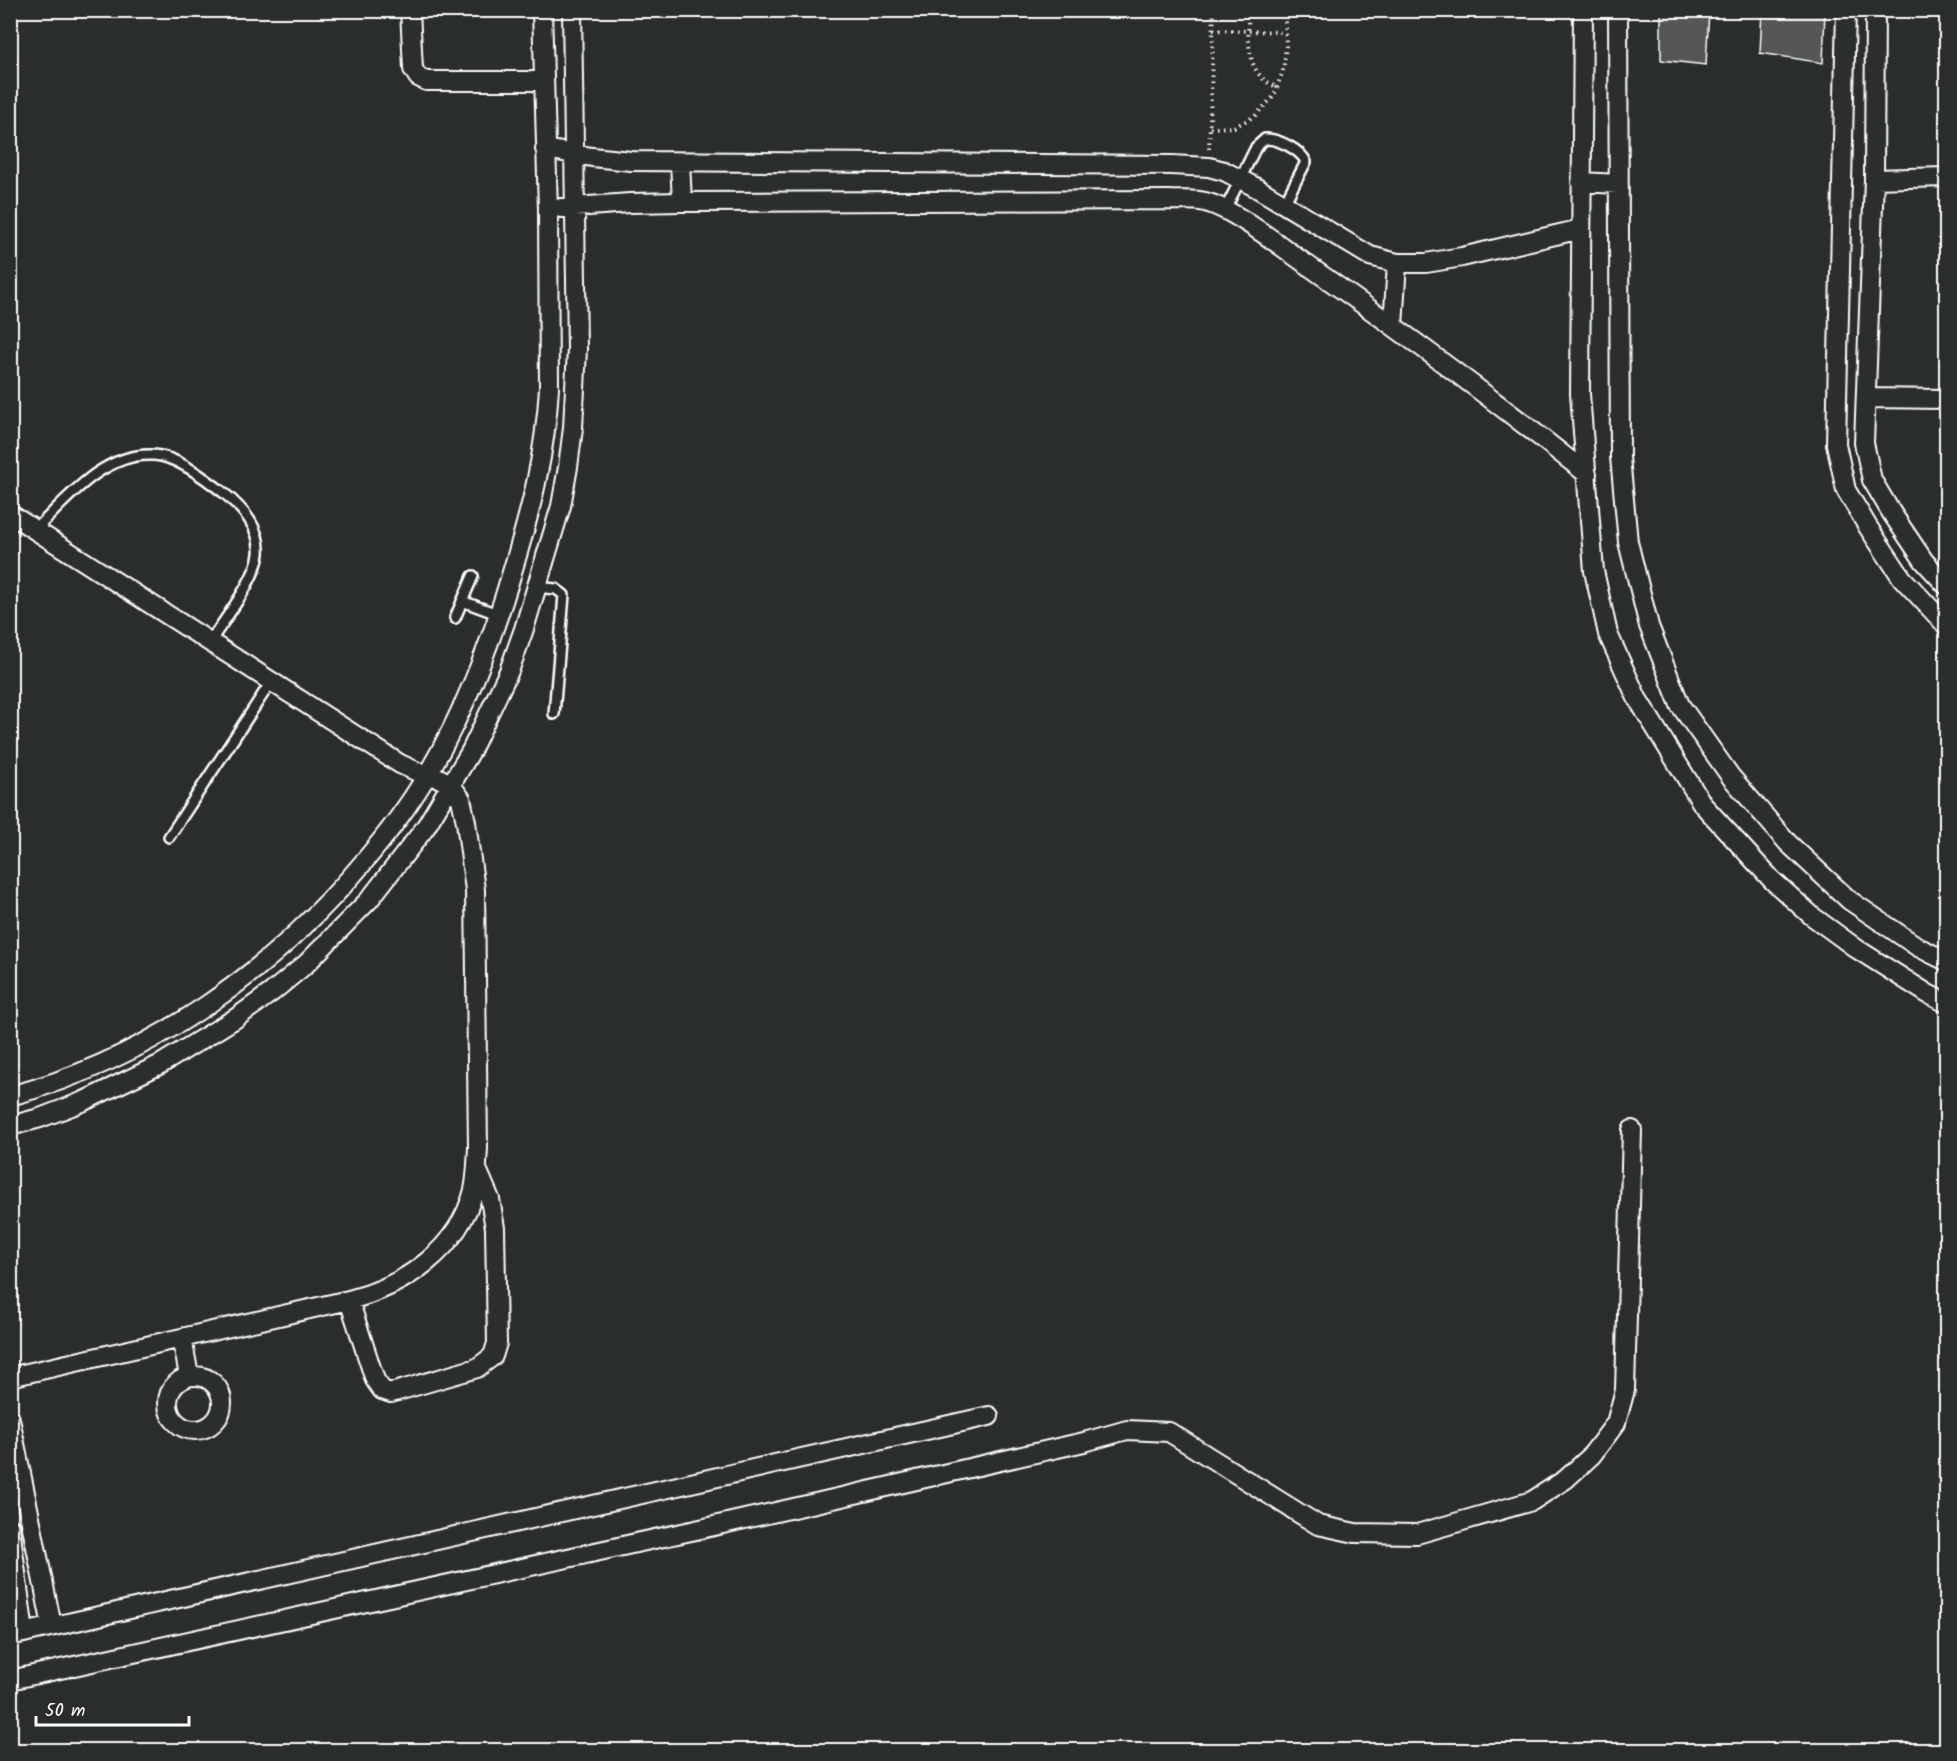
<svg xmlns="http://www.w3.org/2000/svg" width="1957" height="1761" font-family="Kalam,sans-serif">
<style>
.building{fill:#555758;stroke:#fff;stroke-width:1.5}
.lines{fill:none;stroke-linecap:round;stroke-linejoin:round}
.service-casing{stroke:#fff;stroke-width:14}
.minor-casing{stroke:#fff;stroke-width:22}
.path{stroke:#fff;stroke-width:4;stroke-dasharray:1.5 4.5;stroke-linecap:butt}
.service{stroke:#2a2d2e;stroke-width:9}
.minor{stroke:#2a2d2e;stroke-width:18}
</style>
<rect width="100%" height="100%" fill="#2a2d2e"/>
<filter id="ink" filterUnits="userSpaceOnUse"><feTurbulence type="fractalNoise" baseFrequency=".0167" numOctaves="2"/><feDisplacementMap in="SourceGraphic" scale="12" xChannelSelector="R" yChannelSelector="G"/><feConvolveMatrix kernelMatrix="1 2 1 2 8 2 1 2 1" color-interpolation-filters="sRGB"/></filter>
<g filter="url(#ink)">
<!-- building -->
<path class="building" d="M 1661,10 L 1709,10 L 1706,65 L 1661,60 Z
M 1762,10 L 1825,10 L 1823,63 L 1760,53 Z"/>
<g class="lines">
<!-- service casing -->
<g class="service-casing">
<path id="service" d="M 1225,210 L 1256,147 L 1265,139 C 1277,138 1301,150 1306,162 L 1284,204
M 36,529 C 67,499 103,453 152,455 C 175,455 206,479 224,493 C 243,509 261,528 259,554 C 256,579 224,620 210,642
M 536,587 L 556,589 L 564,595 L 554,714
M 462,601 L 500,615
M 455,618 L 473,576
M 169,837 L 271,682"/>
</g>
<!-- minor casing -->
<g class="minor-casing">
<path id="minor" d="M 410,10 L 413,69 L 418,77 L 426,81 L 544,81
M 1583,10 L 1580,394 L 1594,571 L 1608,634 L 1637,698 L 1703,805 L 1773,881 L 1812,916 L 1857,949 L 1928,994 L 1946,1003
M 1618,10 L 1620,457 L 1628,542 L 1649,626 L 1680,705 L 1731,777 L 1788,843 L 1849,900 L 1918,947 L 1946,961
M 1846,10 L 1836,444 L 1846,490 L 1868,527 L 1902,578 L 1946,625
M 1875,10 L 1874,179 L 1864,443 L 1872,480 L 1891,512 L 1924,561 L 1946,585
M 545,149 L 592,157 L 631,161 L 1171,165 L 1209,167 L 1224,171 L 1257,188 L 1370,256 L 1397,263 L 1426,263 L 1462,257 L 1581,229
M 680,162 L 682,202
M 1874,179 L 1946,177
M 1581,182 L 1618,184
M 561,208 L 630,203 L 682,202 L 1169,200 C 1181,201 1194,199 1205,202 C 1234,209 1280,246 1306,264 C 1402,331 1496,401 1587,474
M 1393,326 L 1397,263
M 1867,398 L 1946,399
M 10,514 L 400,764 L 420,773 L 439,778 L 451,785 L 461,799 L 466,822 L 475,890 L 478,1148 C 477,1162 477,1176 474,1190 C 459,1249 405,1286 349,1300 L 10,1377
M 10,1096 C 150,1059 270,973 362,864 C 386,836 408,807 427,775 C 465,711 492,641 513,569 C 532,506 545,455 549,388 L 548,210 L 542,10
M 10,1126 L 40,1118 L 82,1102 L 161,1064 L 236,1018 L 272,992 L 306,964 L 369,900 L 425,828 L 471,751 L 509,671 L 524,629 L 561,506 L 568,467 L 573,428 L 577,349 L 572,10
M 349,1300 L 375,1380 L 382,1390 L 391,1393 L 477,1368 L 493,1356 L 497,1343 L 495,1228 L 490,1199 L 477,1169
M 182,1338 L 189,1376
M168 1403a27 27 0 1 1 54 0a27 27 0 1 1-54 0Z
M 10,1419 L 52,1626
M 10,1528 L 24,1633
M 10,1636 L 989,1416
M 10,1680 L 714,1526 L 1084,1442 L 1127,1430 L 1169,1432 L 1318,1525 L 1355,1533 L 1417,1534 L 1532,1501 L 1566,1479 L 1591,1456 L 1616,1423 L 1625,1390 L 1632,1130"/>
</g>
<!-- path -->
<path class="path" d="M 1248,10 C 1249,39 1244,75 1277,87
M 1213,30 L 1285,32
M 1210,128 L 1234,127 L 1255,116 L 1274,96 L 1283,71 L 1286,47 L 1285,10
M 1209,149 L 1214,10"/>
<!-- service -->
<use href="#service" class="service"/>
<!-- minor -->
<use href="#minor" class="minor"/>
</g>
</g>
<!-- margin -->
<rect width="1957" height="1761" fill="none" stroke="#2a2d2e" stroke-width="36"/>
<rect x="18" y="18" width="1921" height="1725" fill="none" stroke="#fff" stroke-width="2" filter="url(#ink)"/>
<!-- scale -->
<path d="M36 1716v9h153v-9" fill="none" stroke="#ffffff" stroke-width="3"/>
<text x="45" y="1716" font-size="18" fill="#ffffff" stroke="#2a2d2e" stroke-width="4.5" paint-order="stroke">50 m</text>
</svg>
